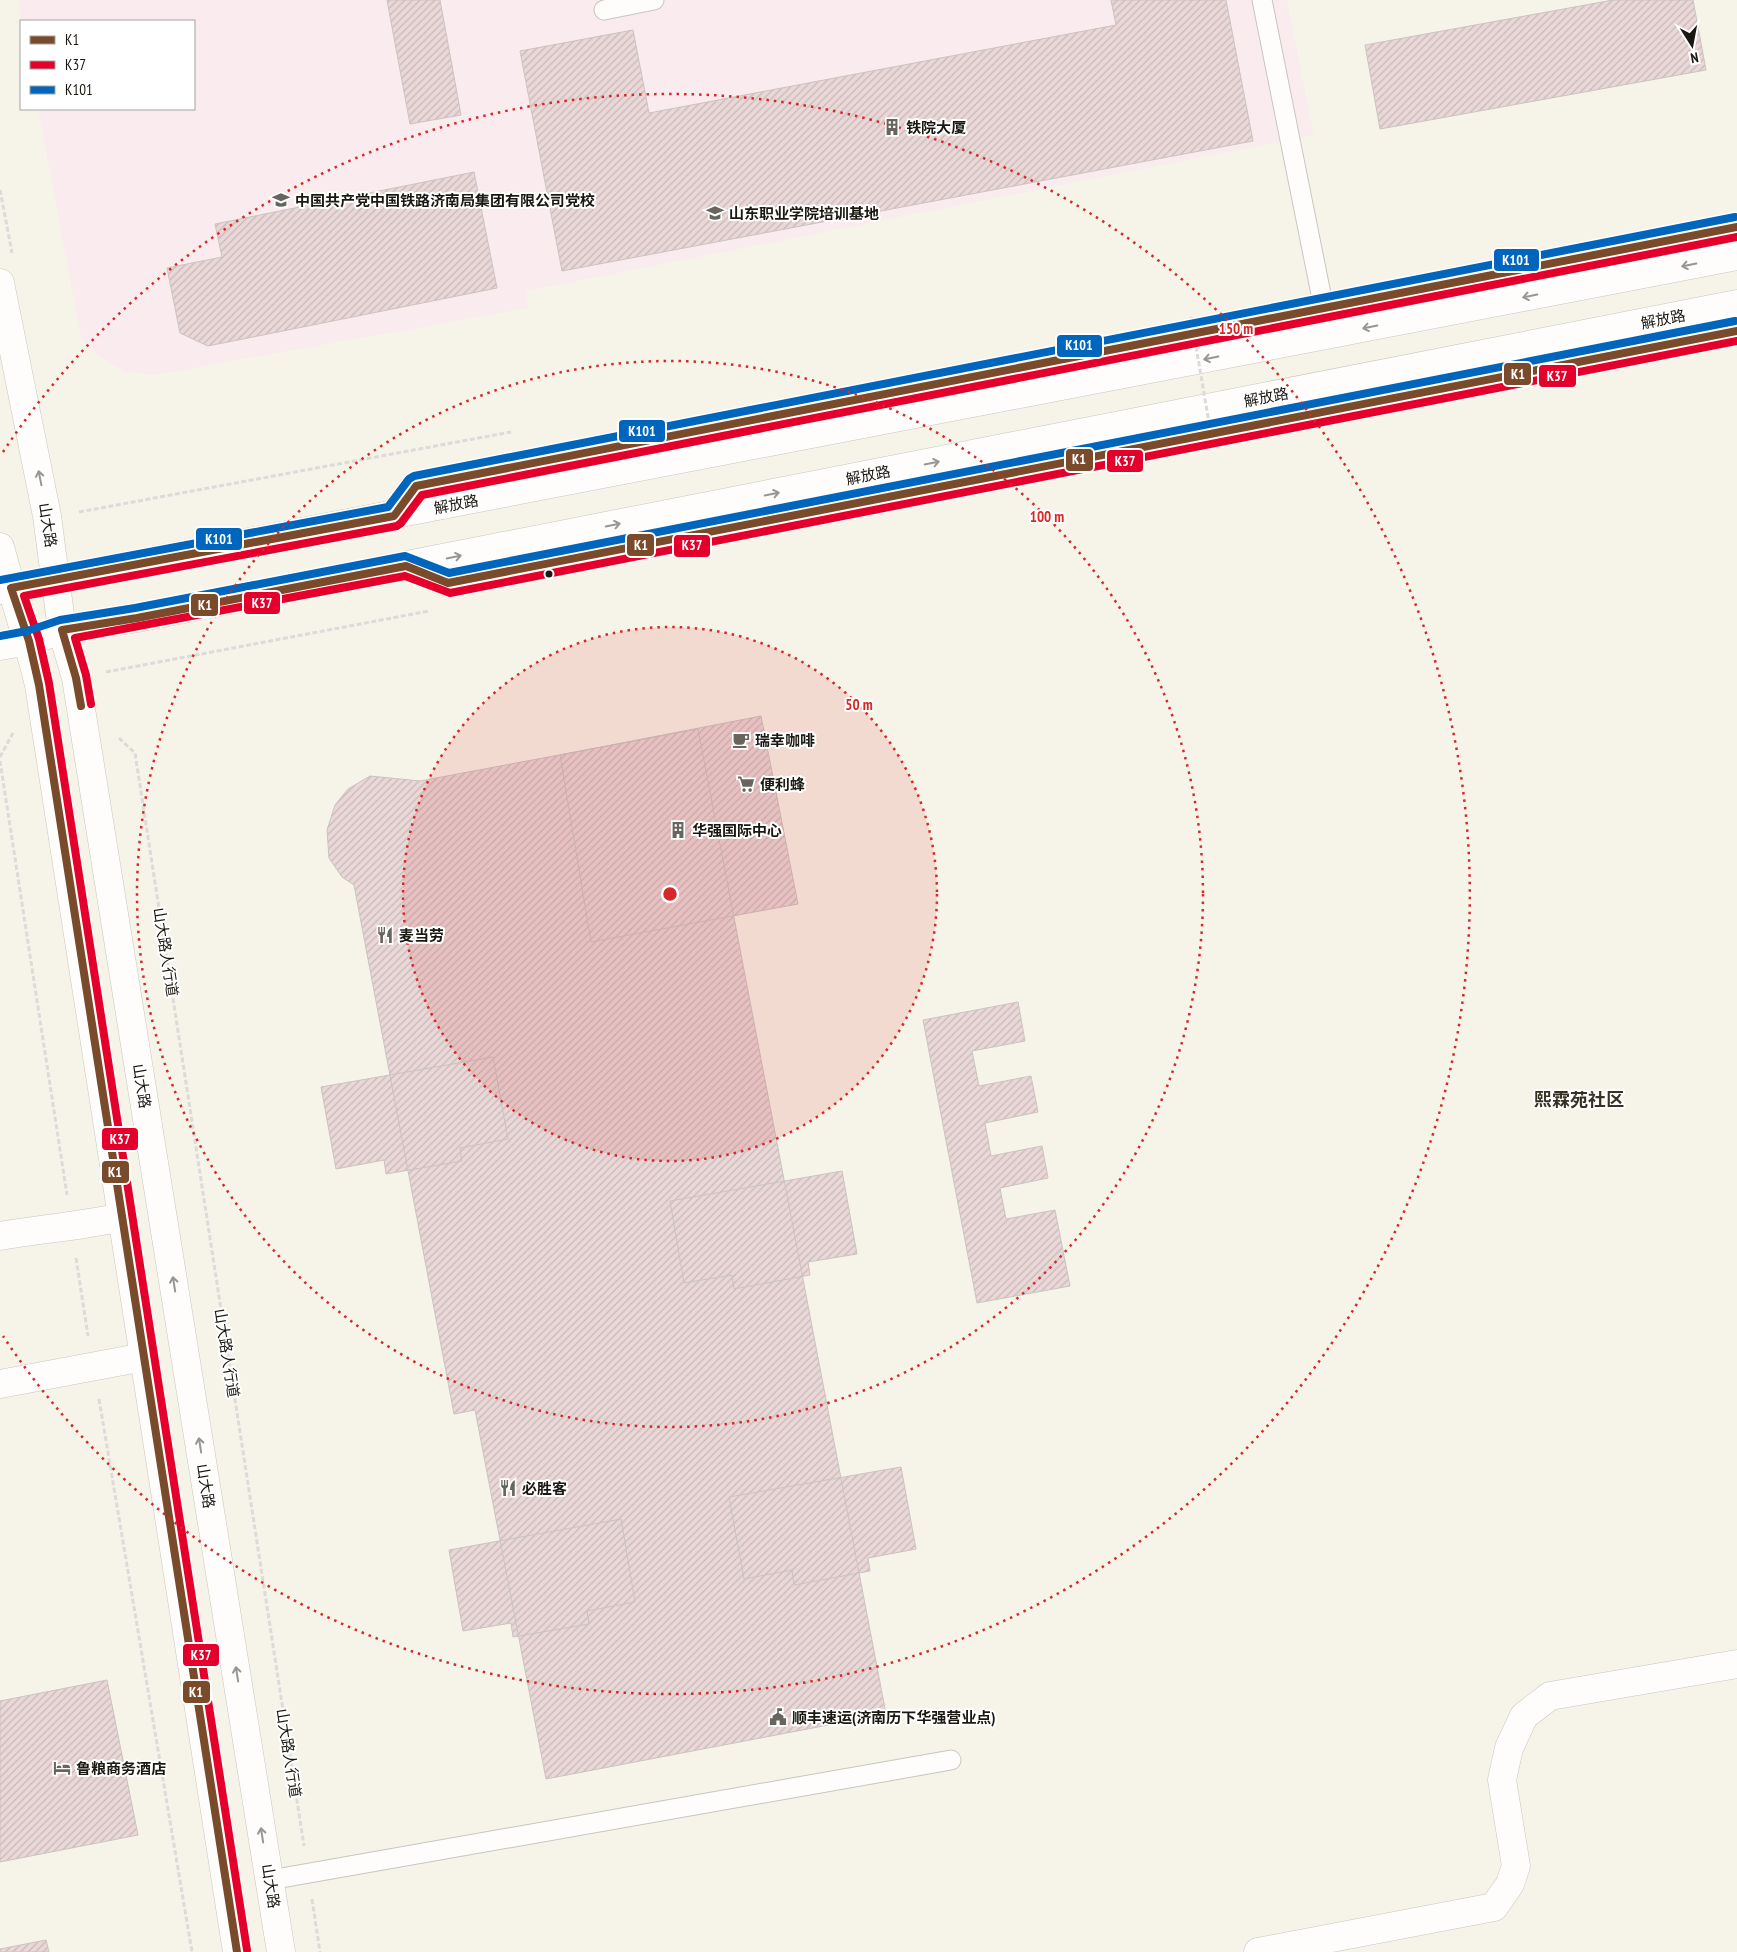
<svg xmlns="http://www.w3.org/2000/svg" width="1737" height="1952" font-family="'PT Sans Narrow','Noto Sans SC',sans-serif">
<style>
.education{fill:#f9ebee}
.building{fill:url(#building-hatch);stroke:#c9c4c0}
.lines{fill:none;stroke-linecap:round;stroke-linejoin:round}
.lane-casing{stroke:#c8c6be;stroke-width:21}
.street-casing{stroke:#c8c6be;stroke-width:29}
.secondary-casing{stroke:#c8c6be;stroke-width:29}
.primary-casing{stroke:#c8c6be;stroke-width:29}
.path{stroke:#dcdbd8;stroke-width:3;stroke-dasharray:5 2.5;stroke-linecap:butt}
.lane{stroke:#fefdfc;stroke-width:19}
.street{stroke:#fefdfc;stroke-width:28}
.secondary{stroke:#fefdfc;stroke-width:28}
.primary{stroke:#fefdfc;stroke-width:28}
.path-bridge{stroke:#dcdbd8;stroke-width:3;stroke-dasharray:5 2.5;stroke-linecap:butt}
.bus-1-casing{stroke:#fff;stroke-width:11}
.bus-2-casing{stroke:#fff;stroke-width:11}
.bus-3-casing{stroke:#fff;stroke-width:11}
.bus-1{stroke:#7a4b2a;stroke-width:8}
.bus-2{stroke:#e4002b;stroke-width:8}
.bus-3{stroke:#0065bd;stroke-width:8}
.oneway{stroke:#979692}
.ring{fill:none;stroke:#d62828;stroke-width:2.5;stroke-dasharray:2.5 5}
.bus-dot{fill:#1a1811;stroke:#fff;stroke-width:2}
.labels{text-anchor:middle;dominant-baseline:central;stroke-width:4;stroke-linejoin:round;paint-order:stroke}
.poi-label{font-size:15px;font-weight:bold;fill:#1a1811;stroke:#fff;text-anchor:start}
.street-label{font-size:15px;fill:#1a1811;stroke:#fff}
.quarter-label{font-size:18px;font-weight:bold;fill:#373223;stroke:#fff}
.centre{fill:#d62828;stroke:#fff;stroke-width:2.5}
.ring-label{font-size:15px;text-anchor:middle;font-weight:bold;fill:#d62828;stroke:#fff;stroke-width:4;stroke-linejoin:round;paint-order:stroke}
.line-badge{stroke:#fff;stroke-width:2}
.badge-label{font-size:14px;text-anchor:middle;font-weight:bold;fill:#fff}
</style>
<defs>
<pattern id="building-hatch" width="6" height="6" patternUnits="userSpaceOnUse" patternTransform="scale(1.25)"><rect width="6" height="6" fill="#ead7d8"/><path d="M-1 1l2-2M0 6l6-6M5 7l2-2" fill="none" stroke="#c8b8b8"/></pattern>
</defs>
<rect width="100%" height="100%" fill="#f6f3e9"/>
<!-- education -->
<path class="education" d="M 18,0 L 1287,0 L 1314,135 L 526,291 L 528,308 L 153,375 L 127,372 L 100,357 L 81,337 L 38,109 L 194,109 L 194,21 L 22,21 Z"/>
<!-- building -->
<path class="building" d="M 387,0 L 440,0 L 461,115 L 410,124 Z
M 1111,0 L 1226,0 L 1253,141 L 562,271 L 520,51 L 633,30 L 649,113 L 1116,25 Z
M 1613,0 L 1693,0 L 1706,70 L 1380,129 L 1365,45 Z
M 474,172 L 497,288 L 208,346 L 180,333 L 167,268 L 222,257 L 215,224 Z
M 761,716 L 798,904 L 591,942 L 560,755 Z
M 698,729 L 886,1714 L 546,1779 L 475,1410 L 454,1414 L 354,885 L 342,877 L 329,858 L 327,830 L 335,805 L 348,789 L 370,776 L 420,781 Z
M 1018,1002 L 1025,1041 L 972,1051 L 979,1086 L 1031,1076 L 1038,1112 L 985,1123 L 991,1156 L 1042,1146 L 1048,1178 L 1000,1188 L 1006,1219 L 1055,1210 L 1070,1286 L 977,1303 L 923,1020 Z
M 493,1057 L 508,1139 L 460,1148 L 462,1161 L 386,1174 L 384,1160 L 336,1169 L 321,1087 Z
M 842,1171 L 857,1254 L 808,1262 L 810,1275 L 734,1289 L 732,1275 L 684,1283 L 670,1201 Z
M 901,1467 L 916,1549 L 868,1558 L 870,1571 L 794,1585 L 792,1570 L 744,1579 L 729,1497 Z
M 621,1519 L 635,1602 L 587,1611 L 589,1624 L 513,1637 L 511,1623 L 463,1631 L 449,1550 Z
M 107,1680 L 138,1835 L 0,1862 L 0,1701 Z
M 46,1940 L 49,1952 L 0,1952 L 0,1949 Z"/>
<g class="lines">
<!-- lane casing -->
<g class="lane-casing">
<path id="lane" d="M 1262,0 L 1324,309
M 604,10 L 654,0
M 448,583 L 552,562
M 270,1880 L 951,1760"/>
</g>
<!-- street casing -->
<g class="street-casing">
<path id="street" d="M 0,1236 C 41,1229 82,1226 122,1217
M 0,1384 L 144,1357
M 1258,1952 L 1494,1907 L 1510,1884 L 1516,1866 L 1502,1780 L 1509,1748 L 1524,1716 L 1550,1696 L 1737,1664"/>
</g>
<!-- secondary casing -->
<g class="secondary-casing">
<path id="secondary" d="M 0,283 L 47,516 L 62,630 L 76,678 L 281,1952
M 416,486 L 933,386 L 1737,227
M 0,547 C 12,593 28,638 39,685 L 237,1952
M 552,562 L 1737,331"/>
</g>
<!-- primary casing -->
<g class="primary-casing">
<path id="primary" d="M 394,516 L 416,486
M 406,566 L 448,583
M 0,590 L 1737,256
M 0,646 L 29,641 L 62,630 L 137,618 L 1737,304"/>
</g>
<!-- path -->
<path class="path" d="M 0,190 L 12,253
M 79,512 L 511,432
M 106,672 L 429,611
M 119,738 L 135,753 L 304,1846
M 0,757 L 13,733
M 0,761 L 67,1195
M 76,1258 L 88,1336
M 99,1399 L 192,1952
M 312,1899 L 320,1952"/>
<!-- lane -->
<use href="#lane" class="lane"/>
<!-- street -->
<use href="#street" class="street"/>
<!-- secondary -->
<use href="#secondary" class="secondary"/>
<!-- primary -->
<use href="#primary" class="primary"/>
<!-- path-bridge -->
<path class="path-bridge" d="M 1191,317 L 1213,446"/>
<!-- bus-1 casing -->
<g class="bus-1-casing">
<path id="bus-1" d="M 81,706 L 76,678 L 62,630 L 137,618 L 406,566 L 448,583 L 1737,331
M 237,1952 L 39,685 L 29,641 L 11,588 L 394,516 L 416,486 L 1737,227"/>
</g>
<!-- bus-2 casing -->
<g class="bus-2-casing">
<path id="bus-2" d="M 91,704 L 86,675 L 75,638 L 405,576 L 450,593 L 1737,341
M 247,1950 L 49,683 L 39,639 L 24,596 L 397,526 L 401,523 L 422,495 L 1737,237"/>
</g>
<!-- bus-3 casing -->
<g class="bus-3-casing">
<path id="bus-3" d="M 0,580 L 388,507 L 409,479 L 414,476 L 1735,217
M 0,636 L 27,631 L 60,620 L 135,608 L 405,556 L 449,573 L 1735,321"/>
</g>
<!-- bus-1 -->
<use href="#bus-1" class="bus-1"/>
<!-- bus-2 -->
<use href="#bus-2" class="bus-2"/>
<!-- bus-3 -->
<use href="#bus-3" class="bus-3"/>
</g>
<!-- one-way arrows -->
<defs><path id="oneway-shaft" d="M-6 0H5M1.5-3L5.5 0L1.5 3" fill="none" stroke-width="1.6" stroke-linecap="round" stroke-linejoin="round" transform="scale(1.25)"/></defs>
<g class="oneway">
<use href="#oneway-shaft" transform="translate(1689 265) rotate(169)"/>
<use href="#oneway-shaft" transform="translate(1530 296) rotate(169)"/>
<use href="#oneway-shaft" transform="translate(1370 327) rotate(169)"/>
<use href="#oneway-shaft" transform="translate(1211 358) rotate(169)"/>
<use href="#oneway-shaft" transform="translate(932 463) rotate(-11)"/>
<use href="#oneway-shaft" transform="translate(40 478) rotate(-101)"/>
<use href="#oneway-shaft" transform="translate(772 494) rotate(-11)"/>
<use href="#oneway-shaft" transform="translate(613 525) rotate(-11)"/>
<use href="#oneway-shaft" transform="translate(454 557) rotate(-11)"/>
<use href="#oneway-shaft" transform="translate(174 1284) rotate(-99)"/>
<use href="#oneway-shaft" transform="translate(200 1445) rotate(-99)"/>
<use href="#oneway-shaft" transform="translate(237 1674) rotate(-99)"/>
<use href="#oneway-shaft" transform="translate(262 1835) rotate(-99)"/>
</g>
<!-- distance rings -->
<circle cx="670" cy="894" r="267" fill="#d62828" fill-opacity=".12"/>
<g class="ring">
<circle cx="670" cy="894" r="267"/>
<circle cx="670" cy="894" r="533"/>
<path d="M3 452A800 800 0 1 1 3 1336"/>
</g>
<!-- icons -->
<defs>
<g id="building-bare" transform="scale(1.35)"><path d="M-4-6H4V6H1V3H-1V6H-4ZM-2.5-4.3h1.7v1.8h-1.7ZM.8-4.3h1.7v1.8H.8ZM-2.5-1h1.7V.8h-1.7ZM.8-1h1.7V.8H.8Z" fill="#67655d" stroke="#fff" stroke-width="2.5" paint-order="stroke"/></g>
<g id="school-bare" transform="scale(1.35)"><path d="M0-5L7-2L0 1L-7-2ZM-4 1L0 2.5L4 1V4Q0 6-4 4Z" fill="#67655d" stroke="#fff" stroke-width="2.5" paint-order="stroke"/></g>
<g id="university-bare" transform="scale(1.35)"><path d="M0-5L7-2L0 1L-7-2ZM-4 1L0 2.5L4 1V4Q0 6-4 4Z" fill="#67655d" stroke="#fff" stroke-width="2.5" paint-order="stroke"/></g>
<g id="cafe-bare" transform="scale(1.35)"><path d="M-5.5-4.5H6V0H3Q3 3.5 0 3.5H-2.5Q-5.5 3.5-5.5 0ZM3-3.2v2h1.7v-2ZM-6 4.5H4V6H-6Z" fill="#67655d" stroke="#fff" stroke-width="2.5" paint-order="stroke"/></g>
<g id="supermarket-bare" transform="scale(1.35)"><path d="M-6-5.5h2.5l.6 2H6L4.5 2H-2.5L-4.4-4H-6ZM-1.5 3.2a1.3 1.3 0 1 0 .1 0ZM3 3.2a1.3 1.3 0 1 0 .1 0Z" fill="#67655d" stroke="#fff" stroke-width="2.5" paint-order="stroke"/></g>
<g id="restaurant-bare" transform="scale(1.35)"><path d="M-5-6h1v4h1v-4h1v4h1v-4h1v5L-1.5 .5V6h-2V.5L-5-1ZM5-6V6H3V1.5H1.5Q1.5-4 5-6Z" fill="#67655d" stroke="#fff" stroke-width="2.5" paint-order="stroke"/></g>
<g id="civic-bare" transform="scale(1.35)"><path d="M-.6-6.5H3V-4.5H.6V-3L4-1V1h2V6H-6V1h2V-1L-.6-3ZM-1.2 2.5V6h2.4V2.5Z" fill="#67655d" stroke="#fff" stroke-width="2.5" paint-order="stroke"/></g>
<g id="hotel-bare" transform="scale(1.35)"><path d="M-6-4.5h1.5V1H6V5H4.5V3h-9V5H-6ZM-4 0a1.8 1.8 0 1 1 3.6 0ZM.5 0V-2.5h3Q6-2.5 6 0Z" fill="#67655d" stroke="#fff" stroke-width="2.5" paint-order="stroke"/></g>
</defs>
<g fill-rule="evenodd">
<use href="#building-bare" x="892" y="127"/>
<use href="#school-bare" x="281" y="200"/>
<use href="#university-bare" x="715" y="213"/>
<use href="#cafe-bare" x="741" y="740"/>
<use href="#supermarket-bare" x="746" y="784"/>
<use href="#building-bare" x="678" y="830"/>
<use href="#restaurant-bare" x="385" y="935"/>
<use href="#restaurant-bare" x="508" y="1488"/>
<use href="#civic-bare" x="778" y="1717"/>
<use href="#hotel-bare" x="62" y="1768"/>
</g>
<!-- markers -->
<circle class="bus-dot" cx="549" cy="574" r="4.5"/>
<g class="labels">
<!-- poi labels -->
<g class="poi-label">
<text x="906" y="127">铁院大厦</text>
<text x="295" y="200">中国共产党中国铁路济南局集团有限公司党校</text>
<text x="729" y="213">山东职业学院培训基地</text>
<text x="755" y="740">瑞幸咖啡</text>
<text x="760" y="784">便利蜂</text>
<text x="692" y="830">华强国际中心</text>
<text x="399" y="935">麦当劳</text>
<text x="522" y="1488">必胜客</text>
<text x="792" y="1717">顺丰速运(济南历下华强营业点)</text>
<text x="76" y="1768">鲁粮商务酒店</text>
</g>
<!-- street labels -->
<g class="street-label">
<text transform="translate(1663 319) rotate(-11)">解放路</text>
<text transform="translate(1266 397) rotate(-11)">解放路</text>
<text transform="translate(868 475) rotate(-11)">解放路</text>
<text transform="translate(456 504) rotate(-11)">解放路</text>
<text transform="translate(48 525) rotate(81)">山大路</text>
<text transform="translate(166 952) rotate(81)">山大路人行道</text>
<text transform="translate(142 1086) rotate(81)">山大路</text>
<text transform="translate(227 1353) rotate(81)">山大路人行道</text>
<text transform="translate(206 1486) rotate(81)">山大路</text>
<text transform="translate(289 1753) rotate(81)">山大路人行道</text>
<text transform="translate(271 1886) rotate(81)">山大路</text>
</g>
<!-- quarter labels -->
<g class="quarter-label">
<text x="1579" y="1099">熙霖苑社区</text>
</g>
</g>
<circle cx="670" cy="894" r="8" class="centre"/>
<g class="ring-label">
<text x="1236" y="334">150 m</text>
<text x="1047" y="522">100 m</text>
<text x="859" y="710">50 m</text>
</g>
<g class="line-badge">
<rect x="1493" y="248" width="47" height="24" rx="5" fill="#0065bd"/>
<rect x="1056" y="334" width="47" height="24" rx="5" fill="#0065bd"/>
<rect x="1503" y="362" width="29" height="24" rx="5" fill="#7a4b2a"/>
<rect x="1538" y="364" width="39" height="24" rx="5" fill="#e4002b"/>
<rect x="618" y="419" width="48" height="24" rx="5" fill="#0065bd"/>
<rect x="1065" y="448" width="29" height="24" rx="5" fill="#7a4b2a"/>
<rect x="1106" y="449" width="38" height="24" rx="5" fill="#e4002b"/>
<rect x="195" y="527" width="48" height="24" rx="5" fill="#0065bd"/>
<rect x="626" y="533" width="29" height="24" rx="5" fill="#7a4b2a"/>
<rect x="673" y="534" width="38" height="24" rx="5" fill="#e4002b"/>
<rect x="243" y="591" width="38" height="24" rx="5" fill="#e4002b"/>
<rect x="190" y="593" width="29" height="24" rx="5" fill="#7a4b2a"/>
<rect x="101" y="1127" width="38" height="24" rx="5" fill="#e4002b"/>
<rect x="101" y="1160" width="29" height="24" rx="5" fill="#7a4b2a"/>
<rect x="182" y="1643" width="38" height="24" rx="5" fill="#e4002b"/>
<rect x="182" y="1680" width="29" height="24" rx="5" fill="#7a4b2a"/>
</g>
<g class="badge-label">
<text x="1516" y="265">K101</text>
<text x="1079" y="350">K101</text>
<text x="1518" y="379">K1</text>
<text x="1557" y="381">K37</text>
<text x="642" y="436">K101</text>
<text x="1079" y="464">K1</text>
<text x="1125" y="466">K37</text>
<text x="219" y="544">K101</text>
<text x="641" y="550">K1</text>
<text x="692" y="550">K37</text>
<text x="262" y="608">K37</text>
<text x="205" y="610">K1</text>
<text x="120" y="1144">K37</text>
<text x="115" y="1177">K1</text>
<text x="201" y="1660">K37</text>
<text x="196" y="1697">K1</text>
</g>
<!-- legend -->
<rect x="20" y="20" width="175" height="90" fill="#ffffff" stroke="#a3a3a0"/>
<rect x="30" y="36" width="25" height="8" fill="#7a4b2a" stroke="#a3a3a0"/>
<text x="65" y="45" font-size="15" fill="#1a1811">K1</text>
<rect x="30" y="61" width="25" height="8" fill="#e4002b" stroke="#a3a3a0"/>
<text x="65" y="70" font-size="15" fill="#1a1811">K37</text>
<rect x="30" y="86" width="25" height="8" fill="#0065bd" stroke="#a3a3a0"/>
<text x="65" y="95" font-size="15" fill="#1a1811">K101</text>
<!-- north arrow -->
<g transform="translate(1692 45) rotate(169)" stroke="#ffffff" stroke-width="4" paint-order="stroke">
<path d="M0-4L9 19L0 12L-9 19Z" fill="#1a1811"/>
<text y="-8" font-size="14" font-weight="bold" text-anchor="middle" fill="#1a1811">N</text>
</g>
</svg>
